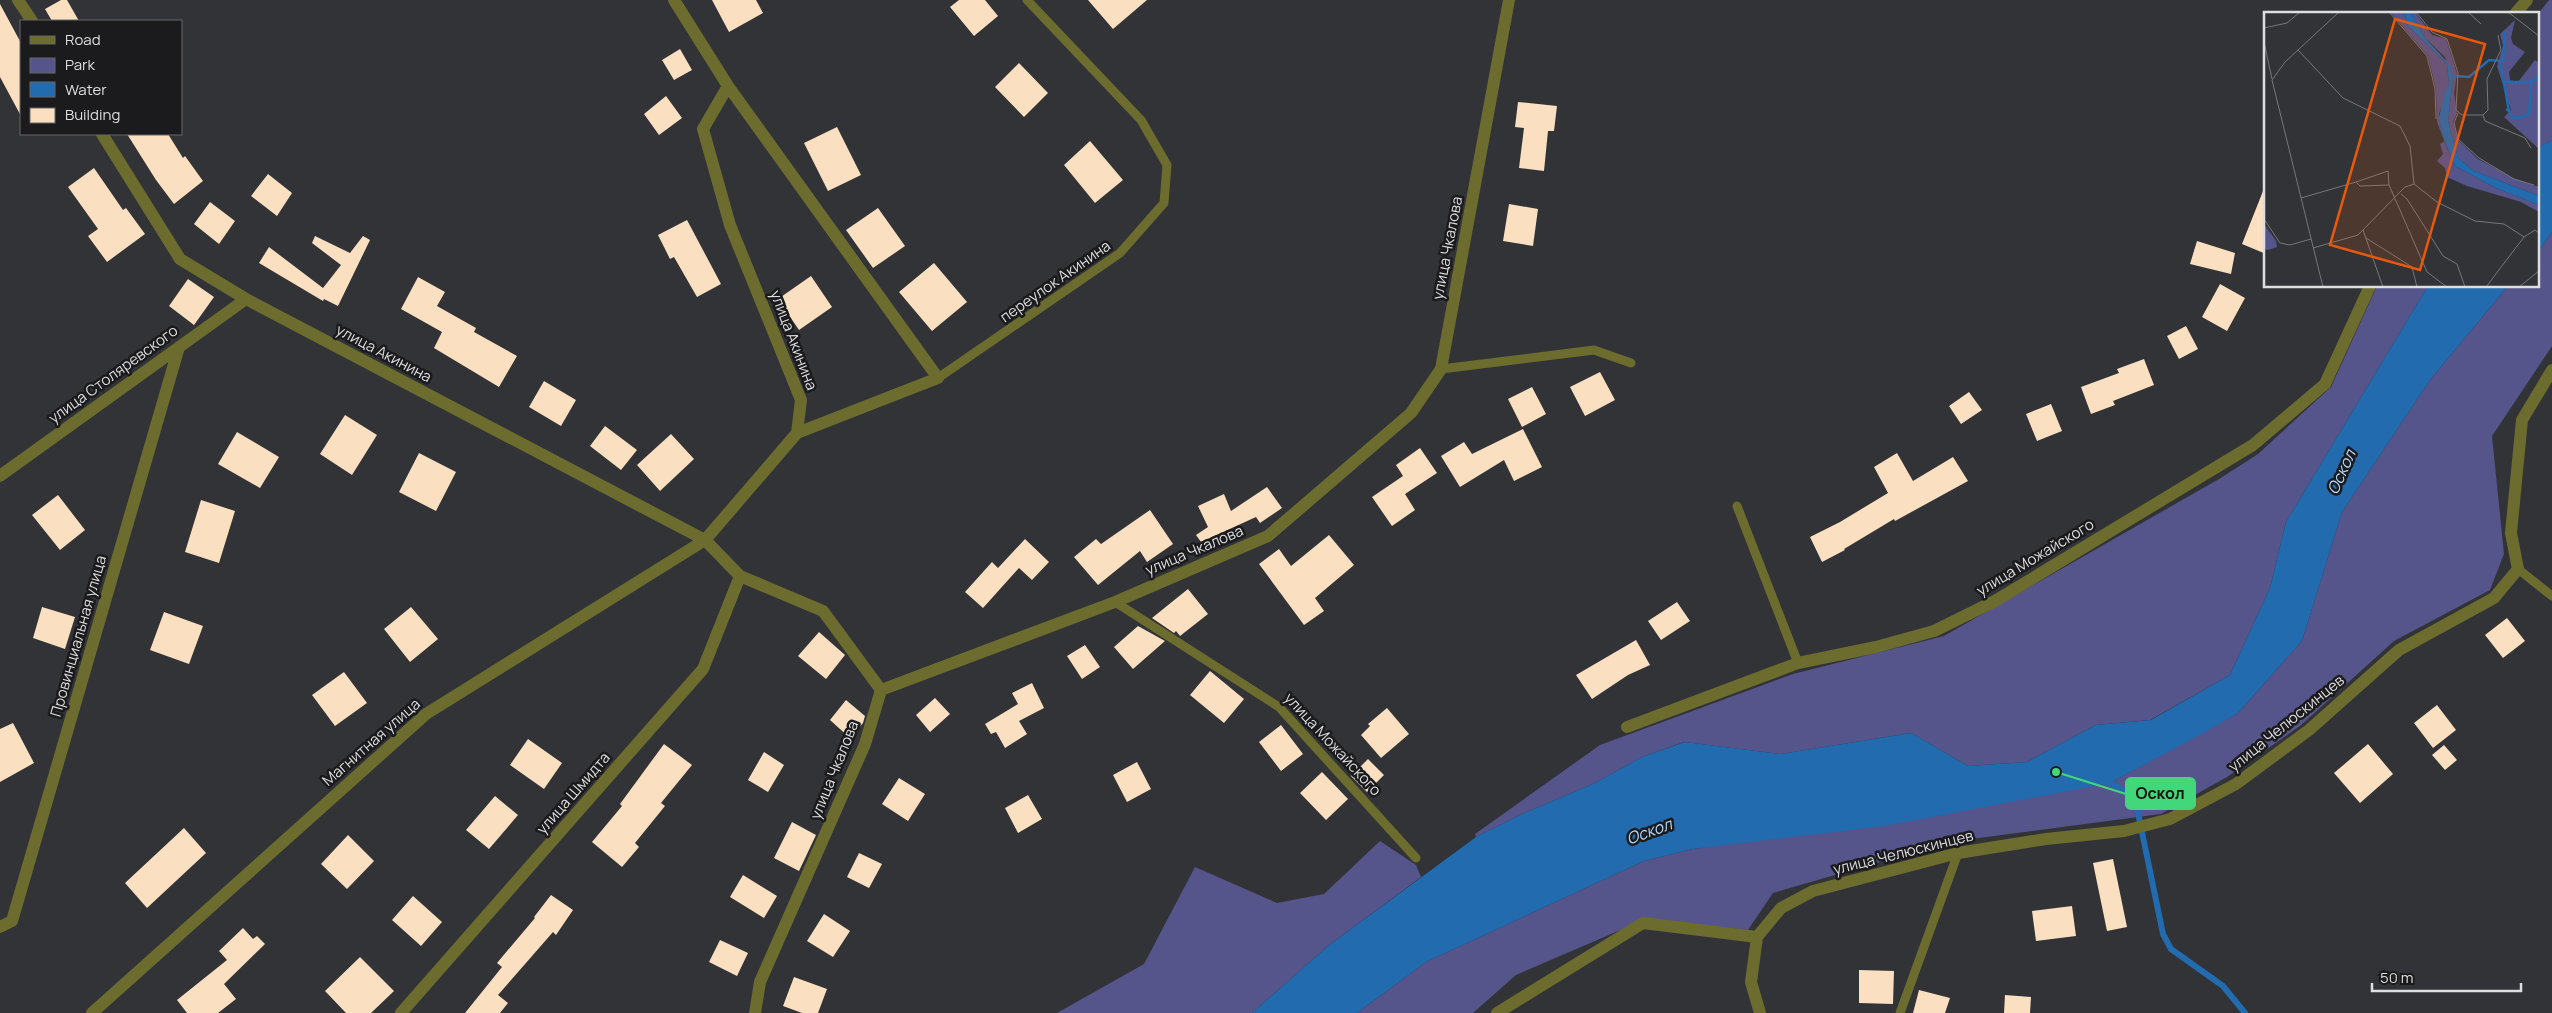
<svg xmlns="http://www.w3.org/2000/svg" width="2552" height="1013" font-family="Manrope,sans-serif">
<style>
.green{fill:#55548b}
.water{fill:#216bae}
.lines{fill:none;stroke-linecap:round;stroke-linejoin:round}
.stream{stroke:#216bae;stroke-width:6}
.building{fill:#fadfc0}
.service{stroke:#6b6c2e;stroke-width:9}
.minor{stroke:#6b6c2e;stroke-width:12}
.labels{text-anchor:middle;dominant-baseline:central;stroke-width:5;stroke-linejoin:round;paint-order:stroke}
.street-label{font-size:15px;fill:#dedee1;stroke:#1b1b1d}
.water-label{font-size:16px;font-style:italic;fill:#b6d8fd;stroke:#1b1b1d}
.inset-river{fill:none;stroke:#216bae;stroke-width:2.5}
.inset-road{fill:none;stroke:#77777b;stroke-width:1}
.view{fill:#e8590c;fill-opacity:0.15;stroke:#e8590c;stroke-width:2.5}
.inset-edge{fill:none;stroke:#dedee1;stroke-width:2.5}
.leader{fill:none;stroke:#43d77b;stroke-width:2}
.callout-dot{fill:#43d77b;stroke:#1b1b1d;stroke-width:2}
.callout{fill:#43d77b;stroke:#43d77b;stroke-width:2}
.callout-label{font-size:16px;text-anchor:middle;font-weight:bold;fill:#111}
</style>
<rect width="100%" height="100%" fill="#323337"/>
<!-- green -->
<path class="green" d="M 2549,0 L 2552,0 L 2552,140 L 2538,148 L 2538,14 Z
M 2552,232 L 2552,346 L 2492,436 L 2504,554 L 2490,590 L 2394,641 L 2300,726 L 2227,777 L 2161,814 L 1949,842 L 1773,893 L 1748,930 L 1646,919 L 1516,975 L 1473,1013 L 1357,1013 L 1426,962 L 1644,861 L 1693,849 L 2110,783 L 2238,713 L 2302,641 L 2342,512 L 2430,380 L 2508,286 L 2538,286 L 2538,252 Z
M 2377,286 L 2428,286 L 2286,522 L 2270,588 L 2230,675 L 2150,720 L 2096,725 L 2027,762 L 1968,766 L 1911,733 L 1781,754 L 1684,742 L 1642,757 L 1595,783 L 1520,815 L 1476,837 L 1475,834 L 1600,745 L 1793,674 L 1944,636 L 2219,479 L 2258,454 L 2331,387 Z
M 1380,841 L 1416,865 L 1421,877 L 1328,946 L 1252,1013 L 1057,1013 L 1144,964 L 1195,867 L 1277,903 L 1324,894 Z"/>
<!-- water -->
<path class="water" d="M 2552,140 L 2552,232 L 2538,252 L 2538,148 Z
M 2428,286 L 2508,286 L 2430,380 L 2342,512 L 2302,641 L 2238,713 L 2209,730 L 2110,783 L 1885,826 L 1693,849 L 1644,861 L 1426,962 L 1357,1013 L 1252,1013 L 1328,946 L 1476,837 L 1520,815 L 1595,783 L 1642,757 L 1685,742 L 1781,754 L 1911,733 L 1968,766 L 2027,762 L 2096,725 L 2151,720 L 2230,675 L 2270,588 L 2286,522 Z"/>
<g class="lines">
<!-- stream -->
<path class="stream" d="M 2102,781 C 2118,784 2129,794 2137,808 L 2163,934 L 2171,949 L 2223,986 L 2245,1013"/>
</g>
<!-- building -->
<path class="building" d="M 61,0 L 67,0 L 79,21 L 52,21 L 45,9 Z
M 712,0 L 756,0 L 763,13 L 729,32 Z
M 959,0 L 985,0 L 998,16 L 974,36 L 950,7 Z
M 1088,0 L 1147,0 L 1113,29 Z
M 0,4 L 21,43 L 21,116 L 0,77 Z
M 680,49 L 692,70 L 674,80 L 662,60 Z
M 1019,63 L 1048,93 L 1024,117 L 995,87 Z
M 666,96 L 682,118 L 659,135 L 644,114 Z
M 1518,102 L 1557,106 L 1554,131 L 1548,131 L 1544,171 L 1519,168 L 1524,128 L 1515,127 Z
M 837,127 L 861,175 L 828,191 L 804,143 Z
M 127,134 L 168,134 L 183,158 L 185,156 L 203,181 L 174,204 L 156,180 Z
M 1090,141 L 1123,180 L 1095,203 L 1064,165 Z
M 94,168 L 123,210 L 126,208 L 145,234 L 107,262 L 88,236 L 98,229 L 68,187 Z
M 268,174 L 292,193 L 277,216 L 251,196 Z
M 2265,186 L 2266,186 L 2266,254 L 2242,244 Z
M 210,202 L 235,221 L 219,244 L 194,224 Z
M 1509,204 L 1538,209 L 1533,246 L 1503,241 Z
M 878,208 L 905,246 L 873,268 L 846,230 Z
M 687,220 L 721,284 L 697,297 L 674,257 L 670,259 L 658,235 Z
M 315,236 L 350,253 L 363,236 L 370,240 L 338,306 L 324,299 L 323,301 L 259,263 L 269,247 L 323,288 L 341,265 L 312,243 Z
M 2197,241 L 2235,253 L 2231,274 L 2190,264 Z
M 934,263 L 967,302 L 932,331 L 899,292 Z
M 811,276 L 832,307 L 799,330 L 778,299 Z
M 418,277 L 445,292 L 437,306 L 476,328 L 474,332 L 517,356 L 499,387 L 434,348 L 442,332 L 401,309 Z
M 188,279 L 214,297 L 194,325 L 169,306 Z
M 2220,284 L 2245,298 L 2227,331 L 2202,317 Z
M 2186,326 L 2198,349 L 2179,359 L 2167,336 Z
M 2144,359 L 2154,385 L 2113,401 L 2115,405 L 2091,414 L 2081,387 L 2119,373 L 2117,369 Z
M 1600,372 L 1615,400 L 1585,416 L 1570,387 Z
M 544,381 L 576,400 L 561,426 L 529,407 Z
M 1532,387 L 1546,414 L 1522,427 L 1508,399 Z
M 1969,392 L 1982,410 L 1961,424 L 1949,406 Z
M 2051,404 L 2062,431 L 2037,441 L 2026,414 Z
M 345,415 L 377,435 L 352,475 L 320,454 Z
M 605,426 L 637,450 L 621,470 L 590,446 Z
M 1523,429 L 1542,467 L 1514,481 L 1504,460 L 1460,487 L 1441,456 L 1464,442 L 1472,454 Z
M 237,432 L 279,457 L 260,488 L 218,464 Z
M 671,434 L 694,459 L 660,491 L 637,465 Z
M 1420,448 L 1437,473 L 1405,494 L 1415,510 L 1392,526 L 1372,497 L 1403,476 L 1396,465 Z
M 419,453 L 456,472 L 436,511 L 399,492 Z
M 1897,453 L 1913,481 L 1953,457 L 1968,481 L 1895,521 L 1894,519 L 1844,549 L 1845,550 L 1822,562 L 1810,537 L 1840,522 L 1888,493 L 1874,467 Z
M 1267,487 L 1282,508 L 1260,523 L 1256,517 L 1201,542 L 1196,535 L 1208,527 L 1198,506 L 1224,494 L 1231,511 Z
M 58,495 L 85,530 L 60,550 L 32,515 Z
M 201,500 L 235,511 L 219,563 L 185,552 Z
M 1150,510 L 1173,544 L 1147,562 L 1140,551 L 1098,585 L 1074,557 L 1096,539 L 1101,544 Z
M 1329,535 L 1354,565 L 1315,598 L 1324,611 L 1304,625 L 1259,564 L 1279,549 L 1291,566 Z
M 1025,539 L 1049,562 L 1032,580 L 1019,568 L 983,608 L 965,592 L 992,562 L 998,568 Z
M 1188,589 L 1208,614 L 1180,636 L 1176,631 L 1174,633 L 1152,618 Z
M 1677,602 L 1690,621 L 1661,640 L 1648,621 Z
M 42,607 L 75,617 L 65,649 L 33,638 Z
M 411,607 L 438,639 L 410,662 L 384,629 Z
M 164,612 L 203,626 L 189,664 L 150,650 Z
M 2507,618 L 2525,641 L 2503,658 L 2485,635 Z
M 1138,626 L 1165,641 L 1133,669 L 1114,647 Z
M 819,632 L 845,655 L 826,679 L 798,656 Z
M 1636,640 L 1650,665 L 1628,675 L 1592,699 L 1576,675 Z
M 1085,645 L 1100,667 L 1082,679 L 1067,656 Z
M 1210,671 L 1244,699 L 1224,723 L 1190,695 Z
M 344,672 L 367,703 L 335,726 L 312,695 Z
M 1032,683 L 1044,708 L 1019,721 L 1027,734 L 1005,748 L 996,732 L 991,734 L 985,724 L 1018,704 L 1012,693 Z
M 935,698 L 950,714 L 930,732 L 916,715 Z
M 846,700 L 865,716 L 863,723 L 850,738 L 830,720 Z
M 2437,705 L 2456,730 L 2433,748 L 2414,723 Z
M 1387,708 L 1409,734 L 1381,758 L 1361,735 L 1370,726 L 1368,724 Z
M 13,723 L 34,763 L 0,782 L 0,729 Z
M 1281,725 L 1303,754 L 1281,771 L 1259,742 Z
M 528,739 L 562,763 L 544,789 L 510,765 Z
M 664,744 L 692,765 L 661,803 L 665,806 L 635,843 L 639,847 L 622,867 L 592,842 L 622,806 L 620,804 Z
M 2368,744 L 2393,774 L 2360,803 L 2334,773 Z
M 2444,745 L 2457,760 L 2445,770 L 2432,755 Z
M 764,752 L 784,765 L 768,792 L 748,780 Z
M 1368,759 L 1384,775 L 1367,792 L 1351,776 Z
M 1137,762 L 1151,789 L 1127,802 L 1113,775 Z
M 1322,772 L 1348,799 L 1326,820 L 1300,793 Z
M 899,778 L 925,794 L 908,821 L 882,804 Z
M 1028,795 L 1042,819 L 1018,833 L 1005,808 Z
M 495,796 L 518,815 L 489,849 L 466,830 Z
M 792,822 L 816,835 L 799,871 L 774,858 Z
M 184,828 L 206,853 L 147,908 L 125,883 Z
M 348,835 L 374,861 L 347,889 L 321,864 Z
M 859,853 L 882,864 L 869,888 L 847,877 Z
M 2113,859 L 2127,927 L 2107,931 L 2093,863 Z
M 743,875 L 777,896 L 764,918 L 730,897 Z
M 551,895 L 573,910 L 556,935 L 553,932 L 498,995 L 508,1003 L 500,1013 L 465,1013 L 502,967 L 497,963 L 535,918 L 534,917 Z
M 413,896 L 442,922 L 421,946 L 392,920 Z
M 2072,906 L 2076,936 L 2036,941 L 2032,911 Z
M 824,914 L 850,931 L 833,957 L 807,941 Z
M 243,928 L 253,939 L 257,936 L 265,944 L 224,984 L 236,999 L 218,1013 L 187,1013 L 177,1000 L 227,960 L 219,951 Z
M 720,940 L 748,953 L 737,976 L 709,962 Z
M 360,957 L 394,991 L 371,1013 L 346,1013 L 325,991 Z
M 1859,970 L 1894,971 L 1893,1004 L 1859,1003 Z
M 794,977 L 827,989 L 818,1013 L 802,1013 L 783,1006 Z
M 1919,990 L 1950,998 L 1945,1013 L 1913,1013 Z
M 2005,995 L 2031,997 L 2030,1013 L 2004,1013 Z"/>
<g class="lines">
<!-- service -->
<path class="service" d="M 1441,369 L 1594,350 L 1631,363
M 938,378 L 1120,253 L 1164,203 L 1167,165 L 1141,120 L 1027,0
M 1737,506 L 1798,663
M 2518,569 L 2552,596
M 1115,602 L 1279,707 L 1416,858
M 1900,1013 L 1958,853"/>
<!-- minor -->
<path class="minor" d="M 18,0 L 32,21
M 2515,14 L 2527,0
M 728,86 L 938,378 L 797,433
M 102,134 L 180,259 L 246,299 L 705,540 L 740,576 L 823,611 L 881,690
M 0,476 L 246,299
M 1627,727 L 1798,663 L 1876,647 L 1934,631 L 1995,601 L 2253,445 L 2325,384 L 2370,286
M 0,927 L 12,921 L 179,347
M 92,1013 L 426,714 L 705,540 L 797,433 L 801,400 L 730,225 L 703,129 L 728,86 L 674,0
M 401,1013 L 703,669 L 740,576
M 755,1013 L 760,982 L 865,744 L 881,690 L 1115,602 L 1268,536 L 1411,413 L 1441,369 L 1509,0
M 1497,1013 L 1643,923 L 1757,937
M 1760,1013 L 1751,982 L 1757,937 L 1781,908 L 1813,891 L 1958,853 L 2046,839 L 2124,831 L 2170,819 L 2236,784 L 2309,730 L 2399,650 L 2494,598 L 2518,569 L 2511,533 L 2522,420 L 2552,370"/>
</g>
<g class="labels">
<!-- street labels -->
<g class="street-label">
<text transform="translate(1447 248) rotate(-79)">улица Чкалова</text>
<text transform="translate(1055 281) rotate(-35)">переулок Акинина</text>
<text transform="translate(794 340) rotate(69)">улица Акинина</text>
<text transform="translate(384 353) rotate(28)">улица Акинина</text>
<text transform="translate(113 374) rotate(-36)">улица Столяревского</text>
<text transform="translate(1194 550) rotate(-23)">улица Чкалова</text>
<text transform="translate(2035 557) rotate(-31)">улица Можайского</text>
<text transform="translate(78 636) rotate(-74)">Провинциальная улица</text>
<text transform="translate(2286 723) rotate(-39)">улица Челюскинцев</text>
<text transform="translate(371 742) rotate(-41)">Магнитная улица</text>
<text transform="translate(1333 744) rotate(47)">улица Можайского</text>
<text transform="translate(834 770) rotate(-68)">улица Чкалова</text>
<text transform="translate(573 793) rotate(-49)">улица Шмидта</text>
<text transform="translate(1903 852) rotate(-14)">улица Челюскинцев</text>
</g>
<!-- water labels -->
<g class="water-label">
<text transform="translate(2341 472) rotate(-66)">Оскол</text>
<text transform="translate(1649 831) rotate(-20)">Оскол</text>
</g>
</g>
<!-- overview -->
<g transform="translate(2264 12)">
<rect width="275" height="275" fill="#323337"/>
<path d="M 126,0 L 140,0 L 144,14 L 183,52 L 185,73 L 175,102 L 178,123 L 173,110 L 172,77 L 164,44 ZM 146,0 L 151,0 L 168,23 L 182,27 L 193,62 L 190,81 L 193,101 L 189,110 L 194,128 L 214,147 L 251,167 L 275,175 L 275,184 L 210,159 L 194,146 L 184,109 L 189,66 L 181,45 L 162,27 ZM 251,8 L 247,26 L 249,32 L 261,40 L 245,60 L 246,68 L 254,70 L 271,48 L 275,51 L 275,137 L 240,105 L 247,98 L 233,54 L 239,34 L 236,22 ZM 180,129 L 191,154 L 232,176 L 275,193 L 275,200 L 257,190 L 203,174 L 183,165 L 181,156 L 173,149 L 179,142 L 176,132 ZM 0,212 L 12,229 L 13,235 L 4,238 L 0,237 Z" fill="#55548b"/>
<path d="M 140,0 L 146,0 L 162,27 L 186,53 L 189,66 L 184,109 L 194,146 L 210,159 L 275,184 L 275,193 L 232,176 L 191,154 L 178,123 L 175,106 L 180,82 L 185,73 L 183,52 L 144,14 Z" fill="#216bae"/>
<path class="inset-river" d="M 236,52 L 240,70 L 267,70 L 275,65M 188,67 L 192,64 L 205,65 L 225,48 L 239,49 L 241,20M 240,71 L 245,99 L 242,97M 245,99 L 248,105 L 255,106 L 265,102 L 267,71"/>
<path class="inset-road" d="M 125,0 L 163,44 L 171,77 L 172,107M 152,0 L 168,20 L 183,27 L 194,61 L 192,98 L 198,103 L 219,103 L 224,98 L 223,67 L 237,38 L 234,23M 204,0 L 217,12M 244,0 L 275,24M 0,16 L 23,11 L 36,0M 0,30 L 8,67M 34,38 L 79,86 L 136,114 L 146,134 L 150,172 L 173,190 L 211,209 L 240,212 L 260,225M 194,101 L 190,111 L 194,127 L 215,146 L 250,167 L 270,173M 219,103 L 221,109 L 261,126 L 267,136M 92,170 L 124,159 L 125,173M 137,182 L 143,187 L 179,244 L 193,252 L 201,275M 37,186 L 92,170 L 96,174 L 125,173 L 163,260 L 183,275M 0,207 L 16,231 L 26,233 L 47,227M 99,218 L 119,275M 102,226 L 148,255 L 153,275M 49,236 L 94,223 L 141,175 L 150,172M 59,275 L 8,68 L 21,50 L 75,0M 222,275 L 260,225 L 271,218 L 275,221M 255,275 L 275,259"/>
<path class="view" d="M 131,7 L 221,32 L 156,258 L 66,233 Z"/>
<rect width="275" height="275" class="inset-edge"/>
</g>
<!-- callouts -->
<path class="leader" d="M2056 772L2126 794"/>
<circle class="callout-dot" cx="2056" cy="772" r="5"/>
<rect class="callout" x="2126" y="778" width="69" height="31" rx="5"/>
<g class="callout-label">
<text x="2160" y="799">Оскол</text>
</g>
<!-- legend -->
<rect x="20" y="20" width="162" height="115" fill="#1b1b1d" stroke="#69696b"/>
<rect x="30" y="36" width="25" height="8" fill="#6b6c2e" stroke="#69696b"/>
<text x="65" y="45" font-size="15" fill="#dedee1">Road</text>
<rect x="30" y="58" width="25" height="15" fill="#55548b" stroke="#69696b"/>
<text x="65" y="70" font-size="15" fill="#dedee1">Park</text>
<rect x="30" y="82" width="25" height="15" fill="#216bae" stroke="#69696b"/>
<text x="65" y="95" font-size="15" fill="#dedee1">Water</text>
<rect x="30" y="108" width="25" height="15" fill="#fadfc0" stroke="#69696b"/>
<text x="65" y="120" font-size="15" fill="#dedee1">Building</text>
<!-- scale -->
<path d="M2372 983v8h149v-8" fill="none" stroke="#dedee1" stroke-width="2.5"/>
<text x="2380" y="983" font-size="15" fill="#dedee1" stroke="#1b1b1d" stroke-width="4" paint-order="stroke">50 m</text>
</svg>
